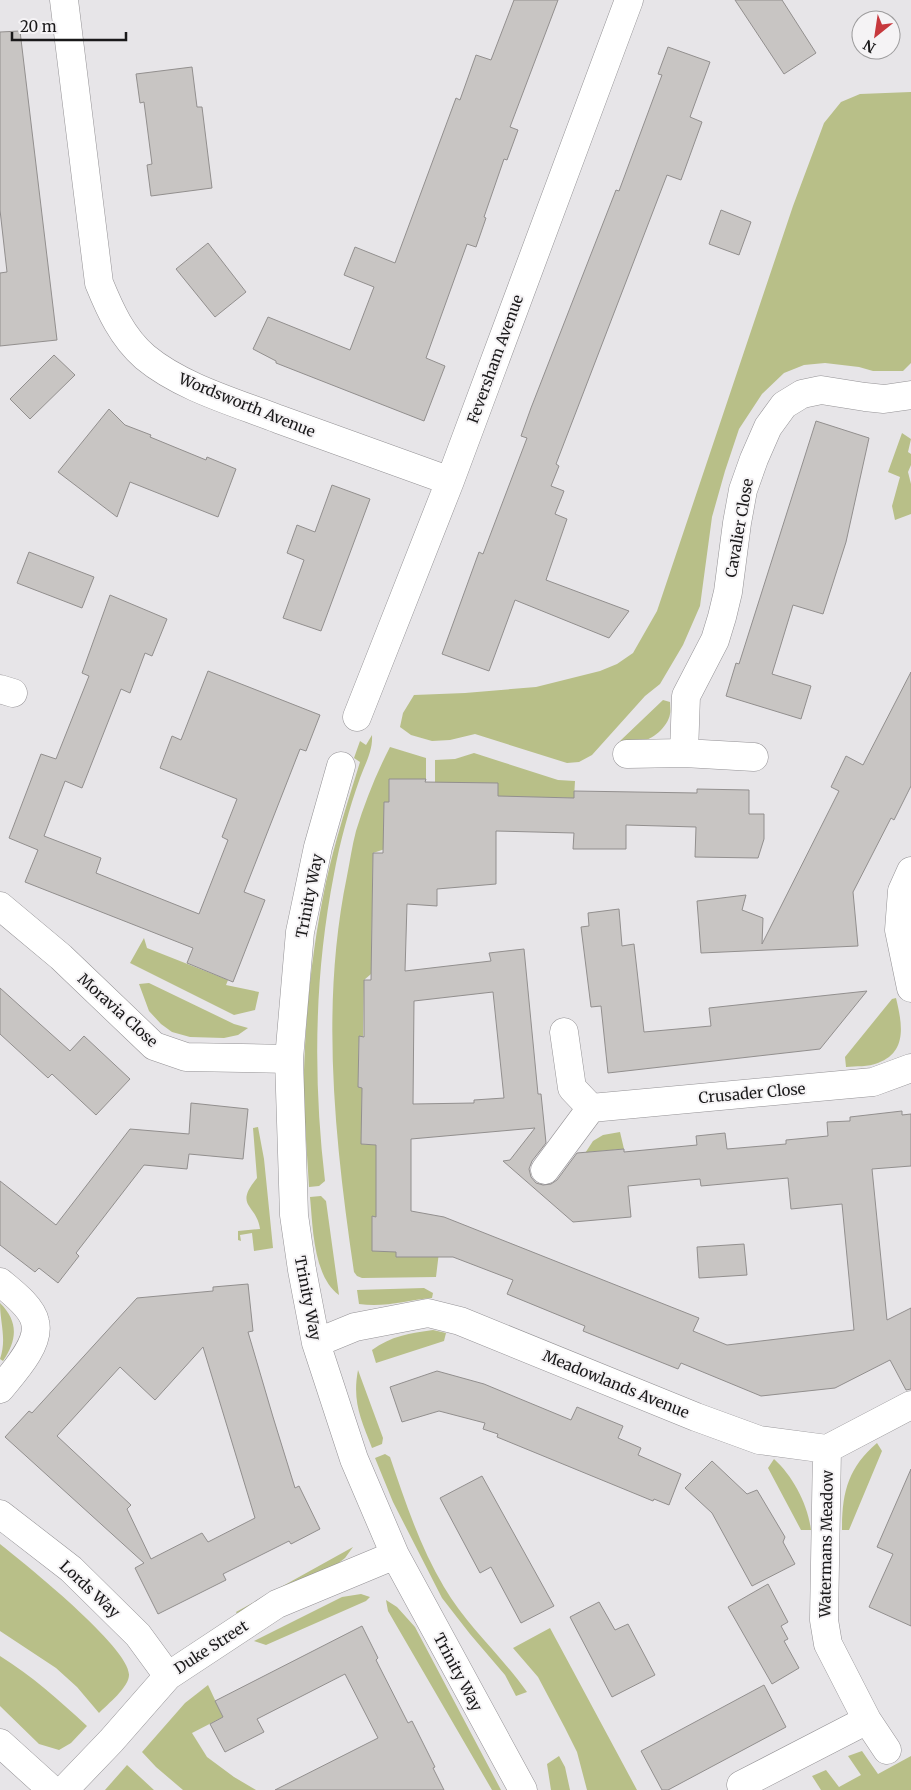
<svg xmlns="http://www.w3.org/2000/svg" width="911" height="1790" font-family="Merriweather,serif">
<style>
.green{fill:#b8bf88}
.building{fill:#c8c5c3;stroke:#928f8e;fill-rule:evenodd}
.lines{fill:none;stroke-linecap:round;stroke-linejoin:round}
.minor-casing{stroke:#949295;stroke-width:29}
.minor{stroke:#fff;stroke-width:28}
.labels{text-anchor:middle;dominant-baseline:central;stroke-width:4;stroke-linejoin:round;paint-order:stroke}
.street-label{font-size:15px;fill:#1a191a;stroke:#f5f3f5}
</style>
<rect width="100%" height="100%" fill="#e7e5e8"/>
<!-- green -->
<path class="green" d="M 911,92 L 911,363 L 903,371 L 873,371 L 859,367 L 825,363 L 804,365 L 784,373 L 762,394 L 739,429 L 725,471 L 712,517 L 700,606 L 683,645 L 660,684 L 645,696 L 592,755 L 579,762 L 567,763 L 475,734 L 450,740 L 432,741 L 411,735 L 400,727 L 403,713 L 414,695 L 465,693 L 536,687 L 600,671 L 617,664 L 633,653 L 657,611 L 793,206 L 824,123 L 841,102 L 860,94 Z
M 902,433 L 911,439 L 908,452 L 911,454 L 911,465 L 908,472 L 911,484 L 911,514 L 895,520 L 892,506 L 900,477 L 888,472 Z
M 663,700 L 670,702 C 670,706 671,711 670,714 C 668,727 652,740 640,742 C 633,743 626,742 620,741 Z
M 372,735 C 373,751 365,764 360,778 C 349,809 340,842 334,874 C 314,976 313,1079 325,1181 L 319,1186 L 309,1187 C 307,1148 303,1109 304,1070 C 306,1007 313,943 326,882 C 335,841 348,801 360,762 L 354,758 L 360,741 L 366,745 Z
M 390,747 L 426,758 L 426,779 L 389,802 L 384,802 L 384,826 L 388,848 L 373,853 L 371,974 L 364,980 L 363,1037 L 359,1037 L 358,1087 L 362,1088 L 361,1144 L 376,1145 L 376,1217 L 372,1217 L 372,1251 L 439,1252 L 436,1277 L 362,1278 L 357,1276 L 354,1272 C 335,1142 320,1006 347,876 C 350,861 352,846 356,831 C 365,802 376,774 390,747 Z
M 474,753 L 558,780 L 575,781 L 574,798 L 498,797 L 435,783 L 435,760 L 455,759 Z
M 144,938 L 147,948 L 228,980 L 226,985 L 259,992 L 255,1010 L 234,1015 L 130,963 Z
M 149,983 L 234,1024 L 248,1028 L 238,1035 L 224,1038 L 190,1037 L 172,1032 L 161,1024 L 149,1011 L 139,984 Z
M 896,998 C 902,1023 908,1052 878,1063 C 868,1067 856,1066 846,1067 L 845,1057 L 892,999 Z
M 258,1127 L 264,1159 L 273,1248 L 254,1251 L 252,1233 L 240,1235 L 241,1241 L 238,1240 L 238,1231 L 260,1229 C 257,1204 233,1207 257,1178 L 253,1128 Z
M 620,1132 L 624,1149 L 590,1152 L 597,1220 L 576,1204 L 565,1184 L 593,1141 L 603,1135 Z
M 321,1196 L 326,1201 L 339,1295 C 313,1276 313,1227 310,1197 Z
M 424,1288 L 433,1293 L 432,1298 C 406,1300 385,1308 359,1304 L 357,1290 Z
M 0,1303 C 19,1322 17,1340 3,1361 L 0,1359 C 7,1339 0,1323 0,1303 Z
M 433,1330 L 446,1333 L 444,1341 L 376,1363 L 372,1350 C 391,1336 410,1333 433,1330 Z
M 358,1370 L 383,1438 L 382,1444 L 372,1448 C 361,1419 352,1402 358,1370 Z
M 877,1443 L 882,1451 L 849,1530 L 842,1530 C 842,1492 848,1468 877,1443 Z
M 385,1454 L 390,1457 C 405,1501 420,1547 444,1587 C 466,1625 501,1655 527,1692 L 516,1696 L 505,1675 L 470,1634 L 442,1598 L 393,1502 L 375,1458 Z
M 774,1459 C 793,1476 808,1505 811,1530 L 801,1530 L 768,1468 Z
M 0,1544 C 24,1563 130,1648 129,1675 C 129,1687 108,1704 99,1713 L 77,1687 L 56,1668 L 0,1631 Z
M 353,1547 L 345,1558 L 331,1569 L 239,1617 L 236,1612 Z
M 361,1594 L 370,1597 L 366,1601 L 266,1645 L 254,1641 L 342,1597 Z
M 386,1600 L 397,1607 L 415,1627 L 501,1790 L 492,1790 L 388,1611 Z
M 550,1628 L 637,1790 L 587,1790 L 577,1752 L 565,1728 L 538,1677 L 513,1648 Z
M 0,1656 C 32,1676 59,1700 87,1726 L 71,1743 L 59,1750 L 39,1744 L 0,1706 Z
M 208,1685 L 223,1717 L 192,1733 L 207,1757 L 234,1777 L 256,1790 L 183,1790 L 156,1767 L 142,1752 L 185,1703 Z
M 862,1751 L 878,1774 L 911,1756 L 911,1790 L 821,1790 L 812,1776 L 826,1770 L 839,1787 L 861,1775 L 848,1756 Z
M 559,1756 L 565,1767 L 570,1790 L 551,1790 L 547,1764 Z
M 127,1765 L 154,1790 L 105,1790 Z"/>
<!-- building -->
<path class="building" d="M 514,0 L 558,0 L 510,127 L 518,130 L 507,160 L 504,159 L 484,217 L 486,218 L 476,247 L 467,244 L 426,358 L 445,366 L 424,421 L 276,363 L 276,361 L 253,349 L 268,317 L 350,350 L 374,287 L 344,275 L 355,247 L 395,263 L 456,98 L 460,100 L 476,55 L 491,60 Z
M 735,0 L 782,0 L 816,53 L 784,74 Z
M 20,31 L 57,340 L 0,346 L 0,273 L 7,272 L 0,210 L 0,32 Z
M 668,47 L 710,62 L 690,117 L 702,122 L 681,180 L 667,175 L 556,464 L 559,466 L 551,486 L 564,491 L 555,514 L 567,519 L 546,580 L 629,611 L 609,638 L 515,600 L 489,671 L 442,654 L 479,552 L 483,554 L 527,438 L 521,436 L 531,408 L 616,190 L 619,191 L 662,75 L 658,74 Z
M 192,67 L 197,107 L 202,107 L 212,188 L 151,196 L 147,165 L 152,164 L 144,102 L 140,103 L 136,74 Z
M 721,210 L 751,222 L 739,255 L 709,244 Z
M 208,243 L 246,292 L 215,317 L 176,269 Z
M 54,355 L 75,375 L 30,419 L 10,399 Z
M 109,409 L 125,425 L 151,435 L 150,437 L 206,460 L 207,457 L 236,469 L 218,517 L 130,482 L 117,517 L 58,472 Z
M 816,421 L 869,438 L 846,542 L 823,614 L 793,605 L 772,674 L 811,686 L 801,719 L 726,696 L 736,663 L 739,664 Z
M 332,485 L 370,499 L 321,631 L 283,618 L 304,560 L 287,553 L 297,525 L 315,532 Z
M 29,552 L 94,577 L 82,608 L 17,583 Z
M 110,595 L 167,619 L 152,656 L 145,653 L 130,693 L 121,689 L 82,788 L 65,781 L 44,836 L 101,858 L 96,873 L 199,914 L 228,840 L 222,837 L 237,799 L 160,768 L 172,736 L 181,740 L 208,671 L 320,715 L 306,751 L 300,749 L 244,892 L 265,900 L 233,982 L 187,963 L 193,948 L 25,882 L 38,850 L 9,838 L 41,754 L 56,759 L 89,676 L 82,673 Z
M 911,672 L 911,786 L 894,820 L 891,818 L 853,892 L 858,946 L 701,953 L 697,901 L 746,895 L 742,910 L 763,918 L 762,944 L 839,791 L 831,787 L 846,756 L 863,765 Z
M 389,779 L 426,779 L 425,782 L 498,783 L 498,796 L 574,798 L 574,791 L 697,793 L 697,789 L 749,790 L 749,814 L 764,814 L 764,839 L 758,858 L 695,857 L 696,827 L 626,825 L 626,849 L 573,849 L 574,833 L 496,831 L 496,884 L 437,889 L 437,906 L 407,904 L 405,971 L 491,961 L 489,953 L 524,949 L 538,1094 L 541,1094 L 546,1143 L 532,1161 L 529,1169 L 531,1177 L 536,1183 L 543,1185 L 551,1184 L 557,1180 L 577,1153 L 624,1149 L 624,1152 L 697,1145 L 696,1136 L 725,1133 L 727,1149 L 786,1144 L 786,1140 L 828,1136 L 827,1122 L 850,1121 L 850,1117 L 902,1111 L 902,1115 L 911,1114 L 911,1166 L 872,1169 L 887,1320 L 911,1308 L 911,1389 L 906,1390 L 890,1360 L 835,1388 L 761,1396 L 681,1363 L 678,1369 L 583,1331 L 585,1326 L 507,1294 L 513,1280 L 453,1257 L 396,1257 L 396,1252 L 372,1251 L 372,1216 L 376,1217 L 376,1145 L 361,1144 L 362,1088 L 358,1087 L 359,1036 L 364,1037 L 364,980 L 371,980 L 373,853 L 383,853 L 384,802 L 389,802 ZM 493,992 L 504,1098 L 474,1100 L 474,1103 L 413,1104 L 414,1001 ZM 535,1128 L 510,1160 L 503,1161 L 573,1222 L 631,1217 L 628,1186 L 700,1179 L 701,1186 L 788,1178 L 791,1209 L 842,1204 L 854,1330 L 727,1345 L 693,1331 L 699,1318 L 444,1217 L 411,1211 L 411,1139 Z
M 619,909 L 622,946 L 634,944 L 644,1032 L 711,1026 L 709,1008 L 867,991 L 820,1049 L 608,1073 L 601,1006 L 591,1007 L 581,927 L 589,926 L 588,913 Z
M 0,988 L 70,1051 L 84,1036 L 130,1079 L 96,1115 L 52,1074 L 48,1078 L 0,1034 Z
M 191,1103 L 248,1109 L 243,1159 L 189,1154 L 187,1169 L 144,1165 L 76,1253 L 79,1256 L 58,1283 L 39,1268 L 35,1272 L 0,1245 L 0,1181 L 56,1225 L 130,1129 L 189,1134 Z
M 744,1244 L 747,1275 L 699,1278 L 697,1247 Z
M 248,1284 L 253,1331 L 248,1332 L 273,1417 L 295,1488 L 299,1486 L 320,1529 L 291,1544 L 289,1541 L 223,1574 L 226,1580 L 158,1614 L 135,1568 L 144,1563 L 5,1437 L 29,1411 L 32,1413 L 137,1298 L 213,1291 L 213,1287 ZM 203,1347 L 255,1518 L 208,1542 L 202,1533 L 151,1559 L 127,1509 L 131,1505 L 57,1436 L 120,1367 L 155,1400 Z
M 437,1371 L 484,1384 L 571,1420 L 577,1407 L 623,1426 L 618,1438 L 641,1448 L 638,1455 L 681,1474 L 669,1505 L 654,1499 L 653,1501 L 497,1437 L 498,1434 L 483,1429 L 485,1423 L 439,1411 L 402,1422 L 390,1387 Z
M 712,1461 L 747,1494 L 757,1490 L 785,1537 L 783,1542 L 795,1564 L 752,1586 L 712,1513 L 685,1488 Z
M 911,1469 L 911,1626 L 869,1607 L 893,1554 L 877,1547 Z
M 482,1476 L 554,1606 L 521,1623 L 491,1567 L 480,1573 L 440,1498 Z
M 768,1584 L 788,1622 L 781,1626 L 788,1639 L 784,1641 L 799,1668 L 772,1684 L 728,1607 Z
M 599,1602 L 615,1630 L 628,1624 L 655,1675 L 612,1697 L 570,1617 Z
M 362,1626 L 378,1658 L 376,1660 L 408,1723 L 412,1721 L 435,1767 L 433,1768 L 444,1790 L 275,1790 L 378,1738 L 345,1674 L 257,1719 L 264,1732 L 225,1752 L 210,1724 L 223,1717 L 215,1701 Z
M 764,1685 L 786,1727 L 668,1790 L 662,1790 L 641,1751 Z"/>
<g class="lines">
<!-- minor casing -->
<g class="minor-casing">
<path id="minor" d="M 64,0 L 99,283 C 110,310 122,337 145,357 C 181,387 234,402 278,419 C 335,439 392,460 450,481
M 0,689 L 13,693
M 357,717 L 450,481 L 629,0
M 627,754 L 684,753
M 754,757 L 684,753 L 686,696 L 715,640 L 722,617 L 728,592 L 737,523 L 743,490 L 754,459 L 768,427 L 784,405 L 802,394 L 821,390 L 865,397 L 884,399 L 911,395
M 341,766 L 318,847 L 300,932 L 289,1059 L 294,1215 L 302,1270 L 316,1343 L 354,1459 L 395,1555 L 523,1790
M 911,871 L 902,891 L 899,930 L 911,988
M 0,906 L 61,957 L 154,1046 L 186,1057 L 289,1059
M 564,1032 L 572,1088 L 591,1108 L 873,1082 L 911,1068
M 545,1170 L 591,1108
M 0,1282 C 12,1292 32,1307 35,1322 C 41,1344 12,1374 0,1389
M 316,1343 L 355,1327 L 428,1313 L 460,1321 L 696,1417 L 759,1440 L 827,1449 L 911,1405
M 0,1514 L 71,1569 L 138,1635 L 168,1676
M 867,1720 L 887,1750
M 0,1743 L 52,1790
M 741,1785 L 867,1720 L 828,1644 L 824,1620 L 827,1449
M 64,1790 L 111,1741 L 168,1676 L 277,1604 L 395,1555"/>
</g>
<!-- minor -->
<use href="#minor" class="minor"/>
</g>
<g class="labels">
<!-- street labels -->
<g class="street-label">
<text transform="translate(495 359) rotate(-70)">Feversham Avenue</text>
<text transform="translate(247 405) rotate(22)">Wordsworth Avenue</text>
<text transform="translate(739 528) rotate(-80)">Cavalier Close</text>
<text transform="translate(309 896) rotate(-79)">Trinity Way</text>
<text transform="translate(118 1010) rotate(42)">Moravia Close</text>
<text transform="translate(752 1093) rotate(-5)">Crusader Close</text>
<text transform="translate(308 1298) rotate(79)">Trinity Way</text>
<text transform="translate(616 1384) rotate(22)">Meadowlands Avenue</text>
<text transform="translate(826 1544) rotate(-89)">Watermans Meadow</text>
<text transform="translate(90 1589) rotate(43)">Lords Way</text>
<text transform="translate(211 1647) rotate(-33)">Duke Street</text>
<text transform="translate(458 1672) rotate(62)">Trinity Way</text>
</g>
</g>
<!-- north arrow -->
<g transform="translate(876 35) rotate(210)"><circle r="24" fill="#f5f3f5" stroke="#9d9c9d"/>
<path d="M0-4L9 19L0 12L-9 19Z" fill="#c7383d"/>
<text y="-8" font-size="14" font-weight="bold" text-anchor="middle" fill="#1a191a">N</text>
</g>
<!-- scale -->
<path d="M12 32v8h114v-8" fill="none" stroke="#1a191a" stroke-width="2.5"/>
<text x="20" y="32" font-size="15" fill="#1a191a" stroke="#f5f3f5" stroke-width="4" paint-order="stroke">20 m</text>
</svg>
